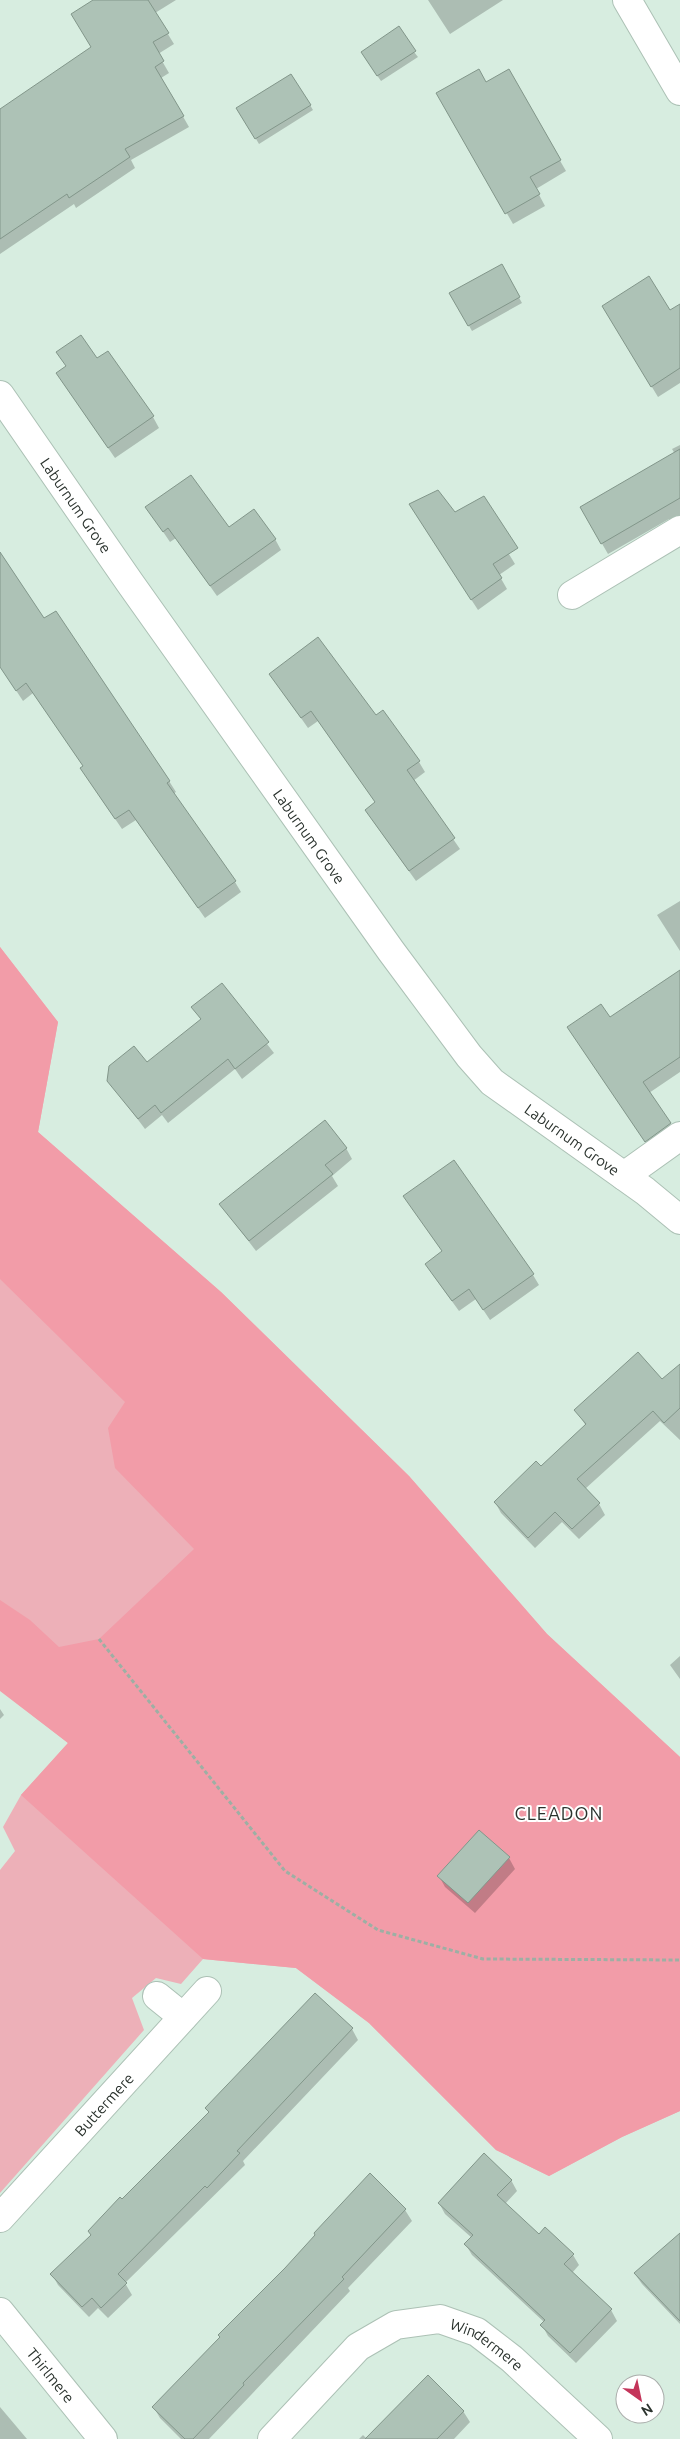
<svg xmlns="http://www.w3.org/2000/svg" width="680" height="2439" font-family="Ubuntu,sans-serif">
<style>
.green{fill:#edb0b8}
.forest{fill:#f29ca8}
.shadow{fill:#0003}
.building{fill:#adc2b6;stroke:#82968a}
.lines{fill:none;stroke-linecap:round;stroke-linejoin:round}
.minor-casing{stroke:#acc1b5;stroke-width:30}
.path{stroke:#9dafa4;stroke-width:3;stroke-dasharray:4 2.5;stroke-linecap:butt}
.minor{stroke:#fff;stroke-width:28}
.labels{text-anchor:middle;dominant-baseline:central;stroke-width:4;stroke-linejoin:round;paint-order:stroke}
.street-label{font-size:15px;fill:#2b332e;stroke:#fff}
.quarter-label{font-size:18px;letter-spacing:1px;fill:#2b332e;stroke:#fff}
</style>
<rect width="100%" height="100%" fill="#d7ede0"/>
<!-- green -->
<path class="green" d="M 0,947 L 58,1022 L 38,1132 L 221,1292 L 409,1476 L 547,1634 L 680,1757 L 680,2111 L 622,2137 L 549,2176 L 496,2150 L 369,2023 L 296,1968 L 203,1959 L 181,1984 L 156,1978 L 132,1998 L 144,2030 L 0,2193 L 0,1870 L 15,1851 L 3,1827 L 21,1795 L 68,1743 L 0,1690 Z"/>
<!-- forest -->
<path class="forest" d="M 0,947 L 58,1022 L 38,1132 L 221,1292 L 409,1476 L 547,1634 L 680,1757 L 680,2111 L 622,2137 L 549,2176 L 496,2150 L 369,2023 L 296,1968 L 203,1959 L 21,1795 L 68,1743 L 0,1691 L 0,1600 L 30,1620 L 59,1647 L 99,1639 L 194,1549 L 115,1468 L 108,1428 L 125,1402 L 0,1279 Z"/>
<!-- shadow -->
<path class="shadow" d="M 97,0 L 176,0 L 155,13 L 174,44 L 158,54 L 169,73 L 161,78 L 189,127 L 131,160 L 135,168 L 76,208 L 74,204 L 0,254 L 0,110 L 93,48 Z
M 428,0 L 503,0 L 450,34 Z
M 414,52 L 418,57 L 381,81 L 365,58 Z
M 508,71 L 566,171 L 536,189 L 545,206 L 513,224 L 438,94 L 486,84 Z
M 310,105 L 313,110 L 259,144 L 238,108 Z
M 501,265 L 522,303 L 472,331 L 451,294 Z
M 680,305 L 680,383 L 658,397 L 603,306 L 670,311 Z
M 96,360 L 153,417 L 159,428 L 115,458 L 64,384 L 67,367 Z
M 680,445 L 680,525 L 675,528 L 669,519 L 608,554 L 581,507 L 675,454 L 672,449 Z
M 477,501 L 515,564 L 499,575 L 507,589 L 478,610 L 417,516 L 454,513 Z
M 147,508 L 275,539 L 281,550 L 217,596 L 176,538 L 170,542 Z
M 0,568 L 44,620 L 169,781 L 176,792 L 173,794 L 235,882 L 241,892 L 205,918 L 136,820 L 122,829 L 88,779 L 84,767 L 33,693 L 23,701 L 0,666 Z
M 270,674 L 376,717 L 419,762 L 425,772 L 413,781 L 460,849 L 416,881 L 373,821 L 376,803 L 318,721 L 308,728 Z
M 680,901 L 680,951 L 657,915 Z
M 680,971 L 680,1072 L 649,1093 L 677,1134 L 652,1152 L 568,1027 L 610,1019 Z
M 221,985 L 274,1053 L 242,1079 L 235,1069 L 168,1123 L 162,1115 L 145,1129 L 109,1081 L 147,1064 L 201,1020 L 193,1007 Z
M 346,1148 L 352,1159 L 332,1176 L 338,1186 L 256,1251 L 221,1205 Z
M 405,1197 L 533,1275 L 539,1285 L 490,1320 L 476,1299 L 459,1311 L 433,1275 L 443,1252 Z
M 662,1381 L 680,1381 L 680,1440 L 660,1421 L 585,1489 L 599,1504 L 605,1515 L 579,1539 L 562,1522 L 535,1548 L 501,1513 L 495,1502 L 541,1468 L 586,1426 L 576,1410 Z
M 680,1656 L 680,1679 L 670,1665 Z
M 0,1709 L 4,1715 L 0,1719 Z
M 509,1858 L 515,1869 L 475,1913 L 445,1887 L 439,1876 Z
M 315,1995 L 352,2029 L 358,2040 L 243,2161 L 245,2165 L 125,2283 L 132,2295 L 108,2318 L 98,2308 L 89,2317 L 58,2285 L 52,2274 L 91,2236 L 122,2201 L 209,2113 L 207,2109 Z
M 370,2175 L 405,2210 L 412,2221 L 348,2288 L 350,2291 L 209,2439 L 181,2439 L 160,2418 L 154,2408 L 286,2269 Z
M 511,2180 L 517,2191 L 505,2204 L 539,2236 L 573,2255 L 579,2265 L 572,2273 L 611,2310 L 617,2321 L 576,2363 L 548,2336 L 542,2325 L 544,2322 L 472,2255 L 466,2245 L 472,2238 L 445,2214 L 439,2203 Z
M 680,2235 L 680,2324 L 642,2284 L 635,2274 Z
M 0,2407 L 27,2439 L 0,2439 Z
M 463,2411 L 470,2422 L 454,2439 L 367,2439 Z
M 363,2435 L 367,2439 L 359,2439 Z"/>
<!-- building -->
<path class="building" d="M 93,0 L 148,0 L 169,33 L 153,42 L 164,61 L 155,67 L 184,116 L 125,149 L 130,157 L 69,198 L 67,194 L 0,239 L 0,109 L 91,47 L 71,14 Z
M 399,26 L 416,51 L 377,76 L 361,52 Z
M 479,69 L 486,82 L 509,69 L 561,160 L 530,177 L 540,194 L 505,214 L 436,93 Z
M 291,74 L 311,105 L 255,139 L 236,108 Z
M 502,264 L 520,297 L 468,326 L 449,293 Z
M 649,276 L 670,310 L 680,304 L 680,368 L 651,387 L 602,306 Z
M 81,335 L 97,358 L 108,351 L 154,416 L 108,448 L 56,373 L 66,366 L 56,352 Z
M 680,449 L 680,498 L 601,544 L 580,507 Z
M 191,475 L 229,527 L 254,509 L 276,539 L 210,586 L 168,528 L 163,532 L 145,507 Z
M 438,490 L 455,512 L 484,496 L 518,548 L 493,564 L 502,578 L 471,600 L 409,504 Z
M 0,552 L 44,618 L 56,611 L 170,781 L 167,783 L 236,881 L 198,908 L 129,810 L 115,819 L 80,768 L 83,766 L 26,683 L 16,691 L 0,667 Z
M 318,637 L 376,715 L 383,710 L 420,761 L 407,770 L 455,838 L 409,871 L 365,810 L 375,802 L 311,711 L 301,718 L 269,674 Z
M 680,970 L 680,1057 L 643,1082 L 671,1123 L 645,1142 L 567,1027 L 601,1004 L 610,1017 Z
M 222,983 L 269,1042 L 235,1069 L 228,1059 L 161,1113 L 155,1105 L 138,1119 L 107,1081 L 109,1066 L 134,1046 L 147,1062 L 201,1019 L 191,1007 Z
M 325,1120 L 347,1148 L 325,1165 L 333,1174 L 249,1241 L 219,1204 Z
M 454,1160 L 534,1274 L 483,1310 L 469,1289 L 452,1301 L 425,1264 L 442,1251 L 403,1196 Z
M 638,1352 L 662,1379 L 680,1364 L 680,1408 L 664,1423 L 653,1411 L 577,1479 L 600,1503 L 572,1529 L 555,1512 L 528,1538 L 494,1502 L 536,1461 L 541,1466 L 586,1424 L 574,1410 Z
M 479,1830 L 510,1857 L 468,1903 L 437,1876 Z
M 315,1993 L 353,2028 L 237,2151 L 240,2153 L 207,2188 L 205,2186 L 118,2274 L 127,2283 L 101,2308 L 92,2298 L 82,2307 L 50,2274 L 91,2235 L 88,2231 L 120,2197 L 122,2199 L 209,2112 L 205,2108 Z
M 484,2153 L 512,2180 L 497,2195 L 539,2234 L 545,2227 L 574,2254 L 564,2264 L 612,2309 L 570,2353 L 540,2325 L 545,2320 L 464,2244 L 473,2235 L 438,2203 Z
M 370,2173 L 406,2209 L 342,2277 L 344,2279 L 243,2383 L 244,2385 L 212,2419 L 193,2439 L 185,2439 L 152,2407 L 220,2337 L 218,2335 L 285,2268 L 315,2235 L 314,2233 Z
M 680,2233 L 680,2321 L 634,2273 Z
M 428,2375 L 464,2411 L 437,2439 L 365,2439 Z"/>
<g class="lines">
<!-- minor casing -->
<g class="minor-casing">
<g id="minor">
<path d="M 627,0 L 680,91"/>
<path id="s1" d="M 0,395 L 130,583 L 391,951 L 469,1056 L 492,1082 L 645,1191 L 680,1220"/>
<path d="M 572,595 L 680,530"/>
<path d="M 624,1176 L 680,1136"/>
<path d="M 157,1996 L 183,2017"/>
<path id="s2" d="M 0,2218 L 207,1991"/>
<path id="s3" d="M 0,2312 L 103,2439"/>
<path id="s4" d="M 272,2439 L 358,2347 L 396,2325 L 440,2319 L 477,2332 L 512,2359 L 598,2439"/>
</g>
</g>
<!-- path -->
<path class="path" d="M 99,1639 L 285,1871 L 378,1930 L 483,1959 L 680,1960"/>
<!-- minor -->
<use href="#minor" class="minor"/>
</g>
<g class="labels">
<!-- street labels -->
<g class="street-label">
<text stroke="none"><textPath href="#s1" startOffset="134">Laburnum Grove</textPath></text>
<text stroke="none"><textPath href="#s1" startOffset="539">Laburnum Grove</textPath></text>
<text stroke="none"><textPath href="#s1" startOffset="944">Laburnum Grove</textPath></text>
<text stroke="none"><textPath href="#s2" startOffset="154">Buttermere</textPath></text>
<text stroke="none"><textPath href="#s4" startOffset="268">Windermere</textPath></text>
<text stroke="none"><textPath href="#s3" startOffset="81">Thirlmere</textPath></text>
</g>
<!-- quarter labels -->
<g class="quarter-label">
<text x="559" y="1813">CLEADON</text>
</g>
</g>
<!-- north arrow -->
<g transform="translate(640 2399) rotate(147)"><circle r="24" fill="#ffffff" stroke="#aaadab"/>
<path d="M0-4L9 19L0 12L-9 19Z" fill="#c4355a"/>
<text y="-8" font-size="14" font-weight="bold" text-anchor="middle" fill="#2b332e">N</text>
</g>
</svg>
